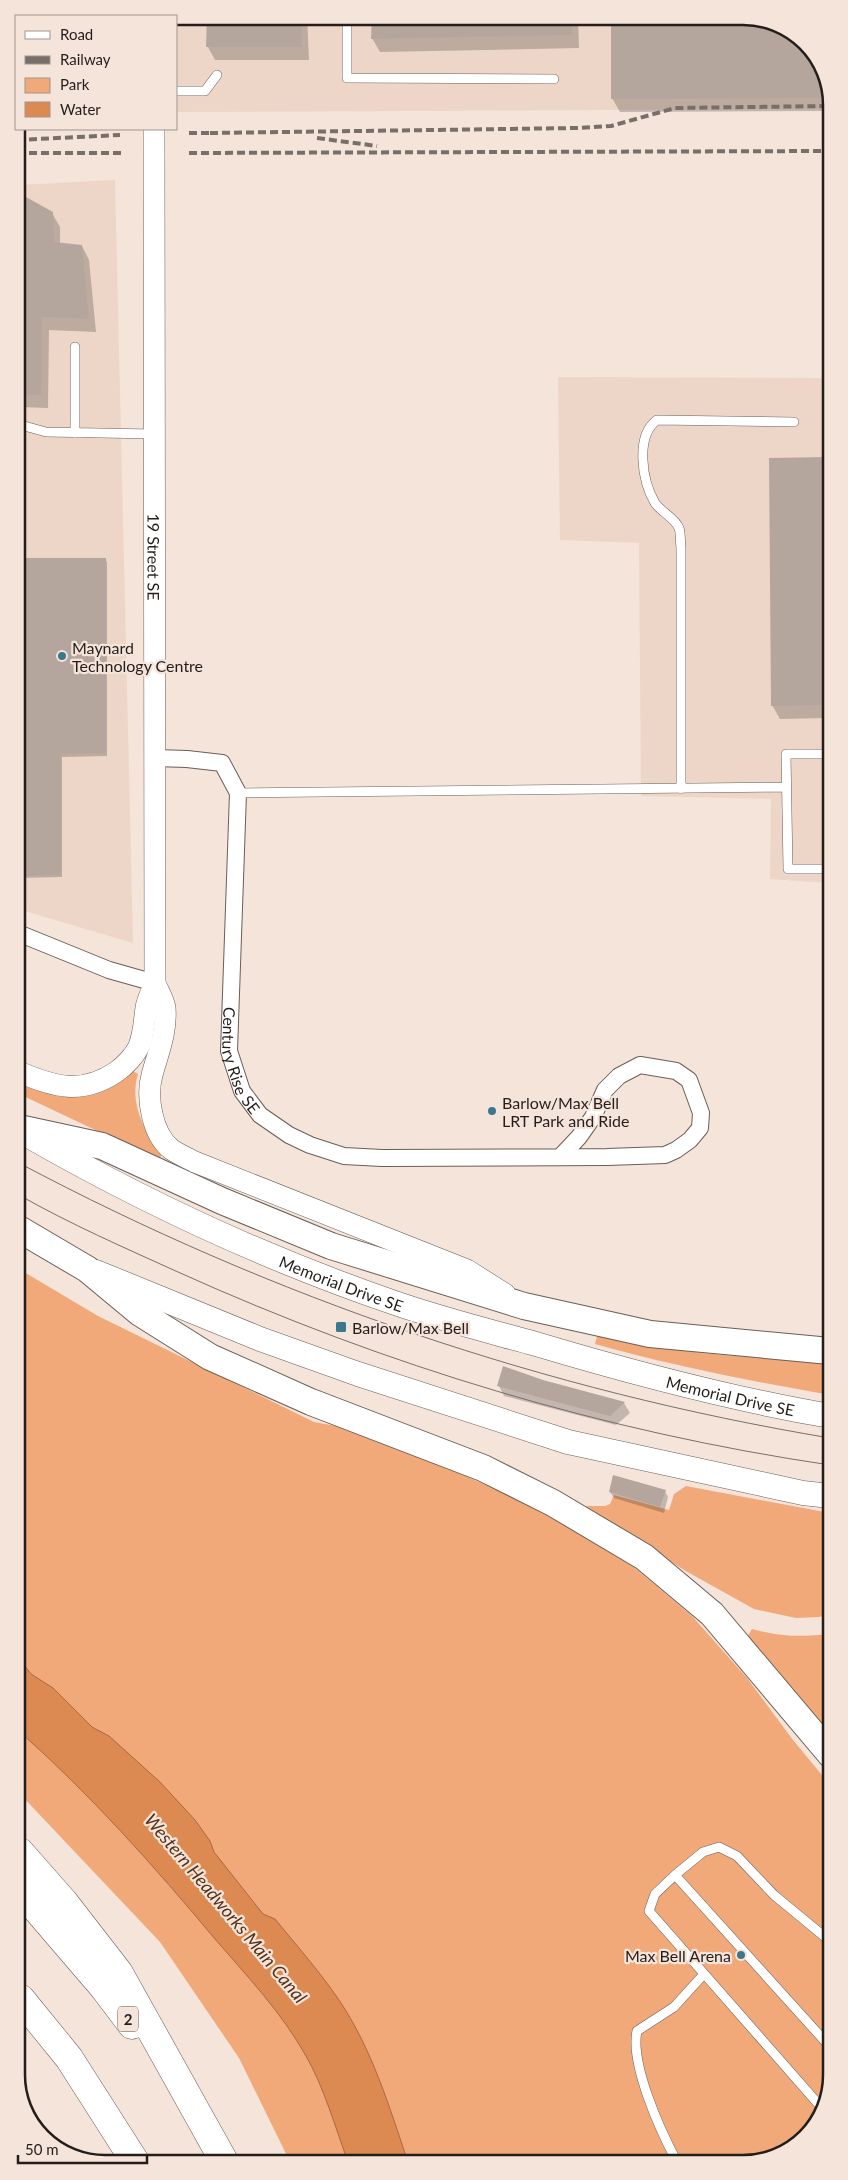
<svg xmlns="http://www.w3.org/2000/svg" width="848" height="2180" font-family="Lato,sans-serif">
<style>
.built{fill:#edd6c8}
.green{fill:#f1a97a}
.water{fill:#dd8a52;stroke:#a66a42}
.shadow{fill:#0003}
.building{fill:#b5a69d}
.lines{fill:none;stroke-linecap:round;stroke-linejoin:round}
.service-casing{stroke:#6c5e55;stroke-width:10}
.minor-casing{stroke:#6c5e55;stroke-width:18}
.tertiary-casing{stroke:#6c5e55;stroke-width:22}
.secondary-casing{stroke:#6c5e55;stroke-width:25}
.primary-casing{stroke:#6c5e55;stroke-width:28}
.motorway-casing{stroke:#6c5e55;stroke-width:29}
.service{stroke:#fff;stroke-width:9}
.minor{stroke:#fff;stroke-width:16}
.tertiary{stroke:#fff;stroke-width:21}
.secondary{stroke:#fff;stroke-width:24}
.primary{stroke:#fff;stroke-width:26}
.motorway{stroke:#fff;stroke-width:28}
.tram{stroke:#796f69;stroke-width:1}
.rail{stroke:#796f69;stroke-width:4;stroke-dasharray:8 4;stroke-linecap:butt}
.poi-dot{fill:#3b788e;stroke:#f4e4da;stroke-width:2}
.labels{text-anchor:middle;dominant-baseline:central;stroke-width:4.5;stroke-linejoin:round;paint-order:stroke}
.shield{fill:#f4e4da;stroke:#625954;stroke-width:1}
.shield-label{font-size:15px;font-weight:bold;fill:#241e1b}
.street-label{font-size:16px;fill:#241e1b;stroke:#f4e4da}
.poi-label{font-size:16px;fill:#241e1b;stroke:#f4e4da;text-anchor:start}
.water-label{font-size:18px;font-style:italic;fill:#533119;stroke:#f4e4da}
.rim{fill:none;stroke:#241e1b;stroke-width:2.5}
</style>
<rect width="100%" height="100%" fill="#f4e4da"/>
<!-- built -->
<path class="built" d="M 176,16 L 749,16 L 797,35 L 827,77 L 827,109 L 176,112 Z
M 115,180 L 133,943 L 18,909 L 17,185 Z
M 558,377 L 828,378 L 829,883 L 770,879 L 771,799 L 641,796 L 639,543 L 560,540 Z"/>
<!-- green -->
<path class="green" d="M 132,1070 L 138,1074 C 129,1103 144,1131 162,1154 L 159,1160 L 19,1094 L 19,1082 Z
M 19,1269 L 98,1316 L 314,1422 L 364,1431 L 533,1506 L 630,1564 L 692,1616 L 747,1678 L 793,1740 L 831,1786 L 832,2075 L 814,2129 L 771,2159 L 290,2162 L 239,2058 L 160,1942 L 20,1794 Z
M 597,1336 L 701,1353 L 830,1364 L 830,1395 C 751,1381 673,1366 595,1344 Z
M 686,1486 L 830,1513 L 831,1614 L 819,1617 L 796,1618 L 754,1609 L 684,1570 L 585,1506 L 605,1506 L 610,1504 L 614,1495 L 669,1510 L 674,1494 Z
M 752,1629 C 782,1637 800,1637 831,1634 L 831,1742 L 747,1637 Z"/>
<!-- water -->
<path class="water" d="M 20,1660 L 31,1674 L 53,1688 L 92,1727 L 109,1736 L 160,1782 L 195,1820 L 210,1841 L 214,1852 L 263,1914 L 275,1919 C 297,1946 320,1972 339,2000 C 372,2049 389,2106 408,2162 L 348,2162 C 336,2129 323,2085 306,2056 C 282,2013 247,1976 215,1939 C 154,1866 91,1795 20,1732 Z"/>
<!-- shadow -->
<path class="shadow" d="M 208,16 L 307,16 L 309,60 L 215,60 L 208,47 Z
M 373,16 L 578,16 L 579,48 L 380,52 L 372,38 Z
M 749,16 L 797,35 L 827,77 L 827,111 L 620,112 L 612,98 Z
M 17,193 L 52,213 L 60,227 L 60,244 L 82,246 L 89,260 L 96,332 L 49,330 L 48,408 L 19,407 L 17,405 Z
M 771,459 L 828,459 L 829,718 L 780,719 L 772,705 Z
M 17,559 L 105,559 L 107,562 L 107,756 L 62,757 L 62,877 L 18,878 Z
M 543,1381 L 624,1403 L 630,1413 L 616,1425 L 504,1396 L 499,1386 Z
M 665,1491 L 668,1497 L 664,1513 L 614,1498 L 610,1492 Z"/>
<!-- building -->
<path class="building" d="M 207,16 L 301,16 L 302,47 L 206,47 Z
M 372,16 L 572,16 L 572,35 L 371,39 Z
M 611,16 L 749,16 L 797,35 L 827,77 L 827,98 L 611,99 Z
M 17,192 L 53,212 L 54,242 L 82,245 L 89,319 L 42,317 L 41,395 L 17,394 Z
M 828,457 L 829,705 L 771,706 L 769,458 Z
M 17,558 L 106,558 L 106,753 L 61,754 L 61,875 L 18,876 Z
M 503,1366 L 543,1380 L 625,1402 L 610,1416 L 497,1386 Z
M 613,1475 L 666,1490 L 660,1507 L 609,1492 Z"/>
<g class="lines">
<!-- service casing -->
<g class="service-casing">
<path id="service" d="M 347,16 L 347,78 L 554,79
M 176,91 L 205,91 L 217,75
M 17,424 L 46,432 L 154,434
M 75,433 L 75,347
M 829,754 L 786,754 L 788,869 L 829,869
M 681,789 L 681,548 C 680,542 681,533 679,528 C 675,518 661,512 655,503 C 642,481 635,436 657,420 L 794,422
M 238,793 L 786,787
M 675,1875 L 703,1852 L 719,1847 L 737,1856 L 774,1895 L 831,1942
M 821,2107 L 649,1911 L 655,1894 L 675,1875 L 832,2049
M 676,2160 C 660,2130 630,2064 637,2031 L 674,2007 L 704,1974"/>
</g>
<!-- minor casing -->
<g class="minor-casing">
<g id="minor">
<path id="s1" d="M 155,758 L 187,759 L 222,763 L 238,793 L 229,1051 L 242,1091 L 260,1115 L 289,1135 L 310,1145 L 344,1156 L 382,1158 L 607,1157 L 665,1155 L 676,1150 L 690,1140 L 700,1128 L 701,1113 L 689,1080 L 676,1071 L 640,1065 L 619,1076 L 605,1090 L 593,1117 L 579,1137 L 561,1156"/>
<path d="M 18,933 L 109,970 L 155,983"/>
</g>
</g>
<!-- tertiary casing -->
<g class="tertiary-casing">
<g id="tertiary">
<path id="s2" d="M 154,129 L 155,983 C 158,991 164,1000 165,1008 C 167,1032 158,1053 152,1075 C 146,1097 152,1134 171,1149 C 178,1154 187,1158 195,1162 L 467,1270 L 505,1294"/>
<path d="M 19,1072 C 54,1087 82,1095 116,1072 C 125,1066 135,1055 139,1046 C 144,1033 144,1022 146,1008 C 147,1000 152,991 155,983"/>
</g>
</g>
<!-- secondary casing -->
<g class="secondary-casing">
<g id="secondary">
<path id="s3" d="M 22,1132 C 140,1200 266,1259 395,1303 C 441,1319 489,1331 536,1344 C 633,1373 731,1399 830,1416"/>
<path d="M 96,1272 L 260,1339 L 358,1374 L 568,1442 L 803,1493 L 830,1496"/>
</g>
</g>
<!-- primary casing -->
<g class="primary-casing">
<path id="primary" d="M 19,1128 L 102,1146 L 222,1201 L 331,1246 L 524,1306 L 650,1334 L 830,1351
M 19,1229 L 87,1269 L 140,1313 L 210,1357 L 311,1402 L 483,1468 L 553,1503 L 644,1557 L 712,1614 L 831,1755"/>
</g>
<!-- motorway casing -->
<g class="motorway-casing">
<path id="motorway" d="M 20,1852 L 64,1902 L 119,1973 L 225,2163
M 20,1890 L 104,1988 L 132,2025
M 21,1999 L 69,2058 L 136,2163"/>
</g>
<!-- service -->
<use href="#service" class="service"/>
<!-- minor -->
<use href="#minor" class="minor"/>
<!-- tertiary -->
<use href="#tertiary" class="tertiary"/>
<!-- secondary -->
<use href="#secondary" class="secondary"/>
<!-- primary -->
<use href="#primary" class="primary"/>
<!-- motorway -->
<use href="#motorway" class="motorway"/>
<!-- tram -->
<path class="tram" d="M 19,1163 C 273,1298 547,1391 830,1438
M 19,1195 C 70,1224 125,1248 178,1272 C 386,1366 605,1432 830,1465"/>
<!-- rail -->
<path class="rail" d="M 189,133 L 217,133
M 210,133 L 579,128 L 611,126 L 675,108 L 827,106
M 317,138 L 377,146
M 17,140 L 120,135
M 17,153 L 122,153
M 189,153 L 827,151"/>
</g>
<!-- markers -->
<g class="poi-dot">
<circle cx="62" cy="656" r="5"/>
<circle cx="492" cy="1111" r="5"/>
<rect x="335" y="1321" width="12" height="12" rx="2.5"/>
<circle cx="741" cy="1955" r="5"/>
</g>
<g class="labels">
<!-- shield labels -->
<rect class="shield" x="118" y="2006.5" width="20" height="25" rx="4"/>
<g class="shield-label">
<text x="128" y="2019">2</text>
</g>
<!-- street labels -->
<g class="street-label">
<text stroke="none"><textPath href="#s2" startOffset="428">19 Street SE</textPath></text>
<text stroke="none"><textPath href="#s1" startOffset="371">Century Rise SE</textPath></text>
<text stroke="none"><textPath href="#s3" startOffset="354">Memorial Drive SE</textPath></text>
<text stroke="none"><textPath href="#s3" startOffset="759">Memorial Drive SE</textPath></text>
</g>
<!-- poi labels -->
<g class="poi-label">
<text x="72" y="647">Maynard<tspan x="72" dy="18">Technology Centre</tspan></text>
<text x="502" y="1102">Barlow/Max Bell<tspan x="502" dy="18">LRT Park and Ride</tspan></text>
<text x="352" y="1327">Barlow/Max Bell</text>
<text x="731" y="1955" text-anchor="end">Max Bell Arena</text>
</g>
<!-- water labels -->
<g class="water-label">
<text transform="translate(226 1908) rotate(50)">Western Headworks Main Canal</text>
</g>
</g>
<!-- crop -->
<path d="M0 0H848V2180H0ZM105 25H743A80 80 0 0 1 823 105V2075A80 80 0 0 1 743 2155H105A80 80 0 0 1 25 2075V105A80 80 0 0 1 105 25Z" fill="#f4e4da" fill-rule="evenodd"/>
<path class="rim" d="M105 25H743A80 80 0 0 1 823 105V2075A80 80 0 0 1 743 2155H105A80 80 0 0 1 25 2075V105A80 80 0 0 1 105 25Z"/>
<!-- legend -->
<rect x="15" y="15" width="162" height="115" fill="#f4e4da" stroke="#a1958e"/>
<rect x="25" y="31" width="25" height="8" fill="#ffffff" stroke="#a1958e"/>
<text x="60" y="40" font-size="15" fill="#241e1b">Road</text>
<rect x="25" y="56" width="25" height="8" fill="#796f69" stroke="#a1958e"/>
<text x="60" y="65" font-size="15" fill="#241e1b">Railway</text>
<rect x="25" y="78" width="25" height="15" fill="#f1a97a" stroke="#a1958e"/>
<text x="60" y="90" font-size="15" fill="#241e1b">Park</text>
<rect x="25" y="102" width="25" height="15" fill="#dd8a52" stroke="#a1958e"/>
<text x="60" y="115" font-size="15" fill="#241e1b">Water</text>
<!-- scale -->
<path d="M18 2155v8h129v-8" fill="none" stroke="#241e1b" stroke-width="2.5"/>
<text x="25" y="2155" font-size="15" fill="#241e1b" stroke="#f4e4da" stroke-width="4" paint-order="stroke">50 m</text>
</svg>
